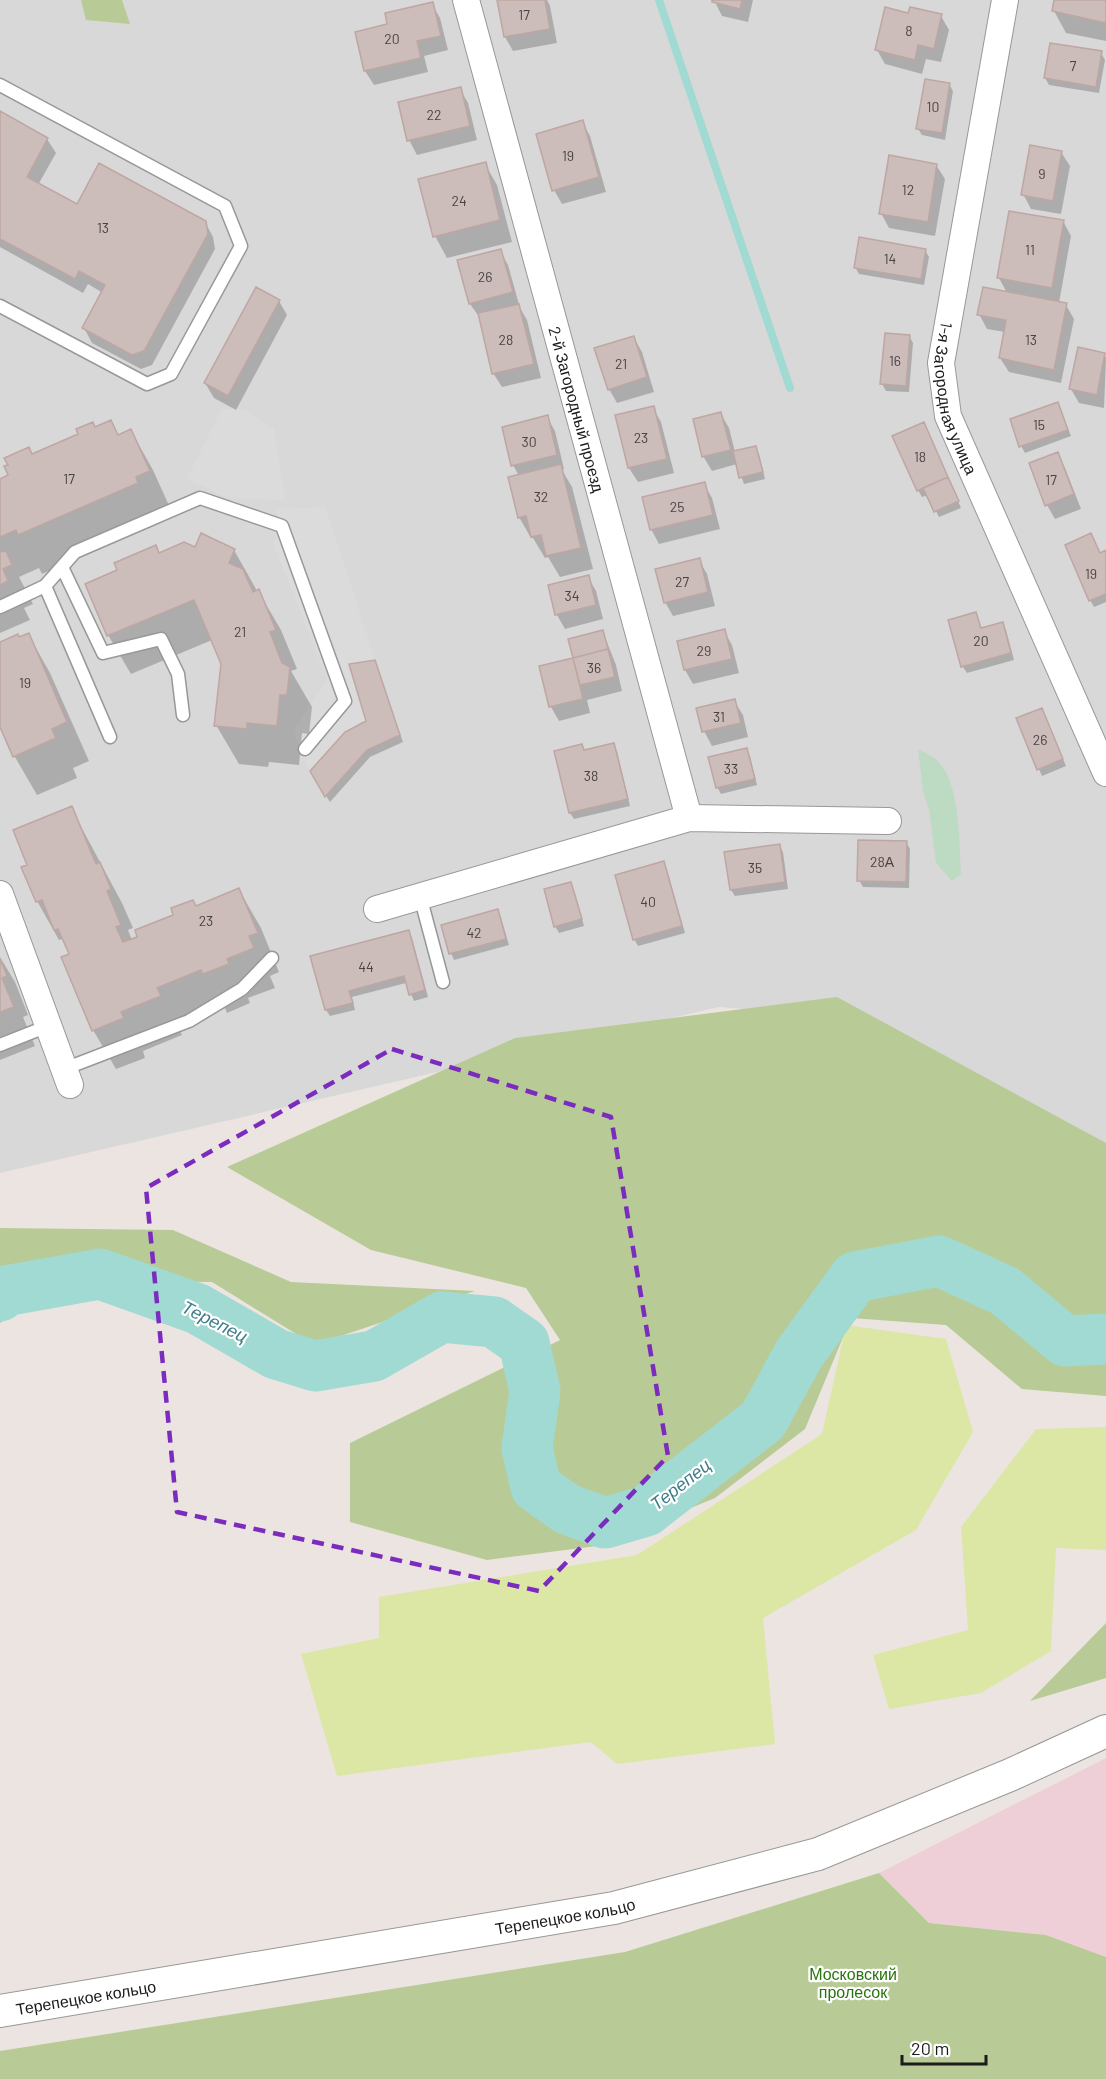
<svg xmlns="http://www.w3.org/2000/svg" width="1106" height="2079" font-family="Barlow,sans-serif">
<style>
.residential{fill:#d9d8d8}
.commercial{fill:#eecfd8}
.grass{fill:#dce7a6}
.forest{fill:#b8cb96}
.wetland{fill:#bddac3}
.parking{fill:#dbdbdb}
.shadow{fill:#0003}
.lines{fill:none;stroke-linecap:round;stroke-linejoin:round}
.stream{stroke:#a1dad3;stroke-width:8}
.river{stroke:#a1dad3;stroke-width:51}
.building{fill:#ccbcba;stroke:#bea6a3;stroke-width:1.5}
.service-casing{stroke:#989898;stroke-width:15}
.minor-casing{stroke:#989898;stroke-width:28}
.tertiary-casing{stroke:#989898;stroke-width:34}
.service{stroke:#fff;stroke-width:12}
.minor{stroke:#fff;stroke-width:26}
.tertiary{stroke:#fff;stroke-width:32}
.marked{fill:none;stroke:#7b2cbf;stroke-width:4.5;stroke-dasharray:12 8;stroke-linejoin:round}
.labels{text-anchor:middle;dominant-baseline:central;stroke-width:4.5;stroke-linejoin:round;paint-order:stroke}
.number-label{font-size:14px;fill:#474343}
.street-label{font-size:16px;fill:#1b1b1b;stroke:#fff}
.park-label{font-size:16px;fill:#28750d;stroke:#fff}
.water-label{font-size:18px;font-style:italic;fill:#3f7e89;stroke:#fff}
</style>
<rect width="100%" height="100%" fill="#ece4e0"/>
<!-- residential -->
<path class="residential" d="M 0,0 L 1106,0 L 1106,1164 L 860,1018 L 719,1007 L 0,1173 Z"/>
<!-- commercial -->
<path class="commercial" d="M 1106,1758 L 1106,1957 L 1046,1935 L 929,1923 L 879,1873 Z"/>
<!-- grass -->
<path class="grass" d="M 846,1325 L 946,1339 L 973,1432 L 916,1530 L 763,1618 L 775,1744 L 617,1764 L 591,1742 L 337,1776 L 301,1654 L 379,1638 L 379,1597 L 637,1555 L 822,1434 Z
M 1106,1427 L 1106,1550 L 1056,1548 L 1051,1651 L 981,1693 L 889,1709 L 873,1655 L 968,1630 L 961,1527 L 1036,1429 Z"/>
<!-- forest -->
<path class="forest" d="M 81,0 L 122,0 L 130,24 L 86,20 Z
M 837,997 L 1106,1143 L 1106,1396 L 1022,1389 L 946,1325 L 851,1318 L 805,1429 L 715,1498 L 597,1546 L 487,1560 L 350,1522 L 350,1443 L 560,1340 L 526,1288 L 371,1250 L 227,1167 L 515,1038 Z
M 0,1228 L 173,1230 L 291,1282 L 475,1291 L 314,1345 L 212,1282 L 60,1280 L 0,1323 Z
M 1106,1623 L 1106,1678 L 1030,1701 Z
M 879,1873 L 929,1923 L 1046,1935 L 1106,1957 L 1106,2079 L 0,2079 L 0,2051 L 625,1952 Z"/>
<!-- wetland -->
<path class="wetland" d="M 918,749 C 924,753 933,756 938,761 C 961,786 959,842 961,874 L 952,881 L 936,863 L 929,809 L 923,792 Z"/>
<!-- parking -->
<path class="parking" d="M 222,409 L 244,409 L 274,429 L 286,500 L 228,498 L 187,479 Z
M 325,507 L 400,735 L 367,750 L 325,797 L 310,771 L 293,731 L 327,679 L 273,543 L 282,526 L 275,509 Z"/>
<!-- shadow -->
<path class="shadow" d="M 498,0 L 547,0 L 550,6 L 557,43 L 513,51 L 505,37 Z
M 714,0 L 753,0 L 748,22 L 722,16 Z
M 1056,0 L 1106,0 L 1106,41 L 1066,33 L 1054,11 Z
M 432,4 L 440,18 L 448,50 L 424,56 L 428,72 L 374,85 L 365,71 L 356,33 L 389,25 Z
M 909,14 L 941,16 L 949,30 L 941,62 L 926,59 L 922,74 L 885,64 L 877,50 Z
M 1101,53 L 1105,60 L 1099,93 L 1049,85 L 1045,78 Z
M 949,84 L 953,91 L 945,140 L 922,135 L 918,129 Z
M 460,89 L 468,103 L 477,140 L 417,155 L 409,140 Z
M 0,113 L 47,139 L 56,153 L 38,185 L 77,206 L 205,222 L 213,237 L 215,249 L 152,365 L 141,369 L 92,343 L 84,328 L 103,293 L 88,284 L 83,293 L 0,247 Z
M 582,122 L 590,136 L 606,192 L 562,204 L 554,190 Z
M 1061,152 L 1070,166 L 1061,214 L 1031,209 L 1023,194 Z
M 485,164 L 497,185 L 512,242 L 447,258 L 435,236 Z
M 936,165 L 945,179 L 935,236 L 889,228 L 881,213 Z
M 1063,221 L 1071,236 L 1059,303 L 1066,305 L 1074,319 L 1061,383 L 1009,372 L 1000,358 L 1005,332 L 987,329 L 979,314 L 1007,293 L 999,278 Z
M 925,250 L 929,257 L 924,285 L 859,274 L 855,267 Z
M 500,251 L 508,265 L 520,308 L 527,320 L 541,378 L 502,387 L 493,373 L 480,318 L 470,304 L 459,261 Z
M 279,301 L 287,315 L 236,410 L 214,398 L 205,383 Z
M 909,336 L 913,343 L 909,392 L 886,391 L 882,384 Z
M 634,338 L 642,352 L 654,392 L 617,403 L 609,389 Z
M 1104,354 L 1106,358 L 1104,408 L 1079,403 L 1071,389 Z
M 1058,404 L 1071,436 L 1025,453 L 1021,446 Z
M 653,408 L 661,422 L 674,473 L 638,482 L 629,468 L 617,416 Z
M 721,414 L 729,428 L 735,452 L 755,448 L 759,454 L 765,479 L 744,484 L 737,464 L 712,471 L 703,456 Z
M 547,417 L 555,431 L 564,469 L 562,470 L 572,487 L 593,569 L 560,577 L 548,557 L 545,558 L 533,538 L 531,538 L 519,517 L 519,476 L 513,465 Z
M 111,422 L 119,436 L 131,431 L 153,470 L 171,510 L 157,517 L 160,523 L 42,574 L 39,568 L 19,577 L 33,604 L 24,608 L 30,620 L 0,633 L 0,480 L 10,476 L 32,456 Z
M 927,431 L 961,508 L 939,517 L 928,495 L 922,497 L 918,490 Z
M 1057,454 L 1065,468 L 1081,509 L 1055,519 L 1047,505 Z
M 704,484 L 712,498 L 720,529 L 659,544 L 651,529 Z
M 156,547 L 160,554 L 195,549 L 234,550 L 256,589 L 255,593 L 258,591 L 281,630 L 297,669 L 291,671 L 312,707 L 309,734 L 302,733 L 299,765 L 269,762 L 268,767 L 239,764 L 216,725 L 222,664 L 212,640 L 131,674 L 108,635 L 87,584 L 119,571 Z
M 1106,552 L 1106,602 L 1094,607 L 1090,600 L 1100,555 Z
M 699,560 L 707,574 L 715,606 L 673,616 L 665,602 Z
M 588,577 L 596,591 L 603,619 L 565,629 L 557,615 L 550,586 Z
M 975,614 L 982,629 L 1002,623 L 1006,630 L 1014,660 L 967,673 L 963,667 Z
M 724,631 L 732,645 L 739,673 L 693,684 L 685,670 Z
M 603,632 L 616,665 L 622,691 L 587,700 L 590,713 L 559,721 L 551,707 L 541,667 L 575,659 Z
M 28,634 L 50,673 L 89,761 L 73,768 L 77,778 L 37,795 L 15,757 L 0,723 L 0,644 Z
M 374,661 L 403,742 L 370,757 L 330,802 L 311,772 L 368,722 Z
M 734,701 L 743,715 L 748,737 L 712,746 L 704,731 Z
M 1045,716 L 1066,766 L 1042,776 L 1039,769 Z
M 582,745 L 585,751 L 613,745 L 617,751 L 630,806 L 574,819 L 570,813 L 555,752 Z
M 746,750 L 750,756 L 757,785 L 721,794 L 717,787 Z
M 71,808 L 122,903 L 133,928 L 128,930 L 132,940 L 196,907 L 239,890 L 261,928 L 279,972 L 270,976 L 275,988 L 248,998 L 250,1003 L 227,1013 L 225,1008 L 178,1027 L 182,1035 L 143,1051 L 145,1058 L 116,1069 L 93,1030 L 70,955 L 62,939 L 59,940 L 37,901 L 29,866 Z
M 906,842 L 910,849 L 909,888 L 863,887 L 859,880 Z
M 779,845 L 783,852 L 788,889 L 735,896 L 731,890 Z
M 663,863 L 667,870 L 685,933 L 638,946 L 634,939 Z
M 571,883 L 574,890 L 584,926 L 559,933 L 555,926 Z
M 497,911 L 501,918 L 509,945 L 454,960 L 451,953 Z
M 409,932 L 412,938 L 428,997 L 414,1001 L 406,983 L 352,997 L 355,1010 L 330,1016 L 326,1010 L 312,958 Z
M 0,957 L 15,982 L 28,1015 L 23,1017 L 35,1046 L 0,1060 Z"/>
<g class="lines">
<!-- stream -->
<path class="stream" d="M 659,0 L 790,388"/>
<!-- river -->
<path class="river" d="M 0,1296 L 5,1291 L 100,1274 L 198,1309 L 276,1354 L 315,1366 L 374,1356 L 442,1317 L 494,1322 L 524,1343 L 535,1391 L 527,1448 L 536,1487 L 567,1509 L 605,1523 L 646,1511 L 763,1420 L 799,1354 L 855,1277 L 939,1261 L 1005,1291 L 1065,1341 L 1106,1339"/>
</g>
<!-- building -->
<path class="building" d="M 497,0 L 545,0 L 550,29 L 504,37 Z
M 712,0 L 742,0 L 740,9 L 712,2 Z
M 1054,0 L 1106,0 L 1106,23 L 1052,11 Z
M 433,2 L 441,36 L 417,41 L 421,58 L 364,71 L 355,32 L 387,24 L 385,13 Z
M 885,7 L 908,13 L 910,7 L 942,14 L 934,49 L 918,45 L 915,60 L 875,50 Z
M 1050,43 L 1102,51 L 1096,87 L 1044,78 Z
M 925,79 L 950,83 L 942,133 L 916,129 Z
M 461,87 L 470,126 L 407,141 L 398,102 Z
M 0,111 L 48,138 L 27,177 L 77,204 L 99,163 L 206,221 L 208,234 L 144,351 L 132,355 L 82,328 L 105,285 L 79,271 L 75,279 L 0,239 Z
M 583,120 L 599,177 L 552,191 L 536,134 Z
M 1030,145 L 1062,151 L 1053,201 L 1021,195 Z
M 889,155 L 937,164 L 928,222 L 879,214 Z
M 486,162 L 500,220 L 433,237 L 418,179 Z
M 1009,211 L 1064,220 L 1052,288 L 997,278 Z
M 859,237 L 926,249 L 921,279 L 854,268 Z
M 501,249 L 513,292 L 469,304 L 457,260 Z
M 256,287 L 280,300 L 228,396 L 204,383 Z
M 983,287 L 1067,303 L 1054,370 L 999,358 L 1006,320 L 977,315 Z
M 519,304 L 534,364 L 492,374 L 478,313 Z
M 885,333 L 910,335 L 906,386 L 880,384 Z
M 634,336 L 647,377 L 608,390 L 594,348 Z
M 1078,347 L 1105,353 L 1097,395 L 1069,389 Z
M 1058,402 L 1068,430 L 1019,447 L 1010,419 Z
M 654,406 L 667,459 L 628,468 L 615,415 Z
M 721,412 L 731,450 L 702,457 L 693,419 Z
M 548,415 L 557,455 L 511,466 L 502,427 Z
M 111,420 L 118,435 L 131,429 L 150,471 L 136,477 L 138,483 L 18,535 L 16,530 L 0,537 L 0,479 L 8,475 L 4,466 L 8,465 L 4,458 L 29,447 L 32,454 L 78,434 L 76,429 L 93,422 L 95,427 Z
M 924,422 L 948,477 L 917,491 L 892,436 Z
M 756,446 L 763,472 L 739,478 L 733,451 Z
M 1058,452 L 1074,494 L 1045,506 L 1029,463 Z
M 561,464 L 581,548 L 546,556 L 541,535 L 531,537 L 526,516 L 518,518 L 508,477 Z
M 948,477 L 959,501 L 934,512 L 923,488 Z
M 705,482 L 713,515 L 650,530 L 642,497 Z
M 201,533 L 235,549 L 229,563 L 243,569 L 253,592 L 259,589 L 276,630 L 270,632 L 282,663 L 290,667 L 287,695 L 280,695 L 277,726 L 247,723 L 247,729 L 214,726 L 221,664 L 194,600 L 107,636 L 85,584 L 117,570 L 114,563 L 156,545 L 159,553 L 184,542 L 195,547 Z
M 1091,533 L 1100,553 L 1106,550 L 1106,594 L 1089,601 L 1065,545 Z
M 6,551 L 12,565 L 3,569 L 8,581 L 0,585 L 0,552 Z
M 700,558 L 708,592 L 664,603 L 655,569 Z
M 589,575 L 596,605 L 555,615 L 548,585 Z
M 976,612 L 981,628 L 1003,622 L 1011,653 L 961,667 L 948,620 Z
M 725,629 L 732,659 L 684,670 L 677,641 Z
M 603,630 L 608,649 L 573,658 L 568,639 Z
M 29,633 L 67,722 L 52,729 L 56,738 L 13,757 L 0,727 L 0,642 L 18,634 L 19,637 Z
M 608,649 L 615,677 L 580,685 L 573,658 Z
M 573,658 L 583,699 L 549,707 L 539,666 Z
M 375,660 L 400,735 L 367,750 L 325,797 L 310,771 L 345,732 L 366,721 L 349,664 Z
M 735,699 L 741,723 L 702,732 L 696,708 Z
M 1042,708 L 1063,759 L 1037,770 L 1016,718 Z
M 614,743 L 628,799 L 569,813 L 554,751 L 582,744 L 584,750 Z
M 747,748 L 755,779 L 716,788 L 708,757 Z
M 72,806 L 96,864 L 100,862 L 111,889 L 107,891 L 121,925 L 116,927 L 123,942 L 137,937 L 135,930 L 173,915 L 171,908 L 193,900 L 196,906 L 239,888 L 258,933 L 249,936 L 254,948 L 227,959 L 229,964 L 203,974 L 201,970 L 157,988 L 161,996 L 121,1012 L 124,1018 L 92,1031 L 61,957 L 69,954 L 58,929 L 54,930 L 42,900 L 36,902 L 21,867 L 27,865 L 13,830 Z
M 858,840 L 907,841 L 906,882 L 857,881 Z
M 780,844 L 785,882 L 730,890 L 724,852 Z
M 664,861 L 682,926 L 633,940 L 615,875 Z
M 571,882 L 582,919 L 554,927 L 544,889 Z
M 498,909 L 506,939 L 449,954 L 441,925 Z
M 409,930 L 425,990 L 409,995 L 404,976 L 349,991 L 353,1003 L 325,1010 L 310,956 Z
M 0,959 L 7,976 L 2,978 L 14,1007 L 0,1012 Z"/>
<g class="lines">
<!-- service casing -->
<g class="service-casing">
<path id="service" d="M 0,85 L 225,206 L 241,246 L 171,374 L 147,384 L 0,306
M 62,567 L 103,653 L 161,639 L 178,674 L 183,715
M 45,586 L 110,737
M 0,607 L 45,586 L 75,552 L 200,498 L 282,526 L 345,701 L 305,749
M 420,896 L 443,982
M 0,1045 L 48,1026
M 64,1069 L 189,1021 L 242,989 L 272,958"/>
</g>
<!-- minor casing -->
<g class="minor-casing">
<g id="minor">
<path id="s1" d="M 466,0 L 689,818"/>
<path id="s2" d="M 1005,0 L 941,363 L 948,416 L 1106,773"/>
<path d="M 0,894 L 70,1085"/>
<path d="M 377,909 L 689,818 L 888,821"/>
</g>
</g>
<!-- tertiary casing -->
<g class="tertiary-casing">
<g id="tertiary">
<path id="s3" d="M 0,2011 L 614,1908 L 818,1854 L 1010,1775 L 1106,1731"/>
</g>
</g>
<!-- service -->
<use href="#service" class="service"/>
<!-- minor -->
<use href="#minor" class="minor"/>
<!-- tertiary -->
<use href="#tertiary" class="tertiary"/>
</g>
<!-- marked area -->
<path class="marked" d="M 392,1049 L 611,1117 L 668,1456 L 539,1591 L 177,1512 L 146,1188 Z"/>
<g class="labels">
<!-- number labels -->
<g class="number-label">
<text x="524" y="14">17</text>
<text x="909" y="30">8</text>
<text x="392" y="38">20</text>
<text x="1073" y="65">7</text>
<text x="933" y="106">10</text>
<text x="434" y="114">22</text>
<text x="568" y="155">19</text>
<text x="1042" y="173">9</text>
<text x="908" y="189">12</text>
<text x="459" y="200">24</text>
<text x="103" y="227">13</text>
<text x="1030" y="249">11</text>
<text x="890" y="258">14</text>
<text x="485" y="276">26</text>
<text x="506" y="339">28</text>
<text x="1031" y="339">13</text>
<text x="895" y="360">16</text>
<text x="621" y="363">21</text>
<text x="1039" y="424">15</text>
<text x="641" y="437">23</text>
<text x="529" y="441">30</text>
<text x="920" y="456">18</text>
<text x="69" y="478">17</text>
<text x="1051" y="479">17</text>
<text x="541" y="496">32</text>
<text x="677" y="506">25</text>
<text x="1091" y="573">19</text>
<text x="682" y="581">27</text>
<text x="572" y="595">34</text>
<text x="240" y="631">21</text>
<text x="981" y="640">20</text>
<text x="704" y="650">29</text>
<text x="594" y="667">36</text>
<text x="25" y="682">19</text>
<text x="719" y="716">31</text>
<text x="1040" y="739">26</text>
<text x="731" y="768">33</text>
<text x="591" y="775">38</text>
<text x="882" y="861">28А</text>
<text x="755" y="867">35</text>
<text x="648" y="901">40</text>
<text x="206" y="920">23</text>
<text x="474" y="932">42</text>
<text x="366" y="966">44</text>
</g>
<!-- street labels -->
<g class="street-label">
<text stroke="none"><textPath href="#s2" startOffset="406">1-я Загородная улица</textPath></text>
<text stroke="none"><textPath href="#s1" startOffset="424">2-й Загородный проезд</textPath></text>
<text stroke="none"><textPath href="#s3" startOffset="573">Терепецкое кольцо</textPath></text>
<text stroke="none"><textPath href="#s3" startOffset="87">Терепецкое кольцо</textPath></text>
</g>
<!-- park labels -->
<g class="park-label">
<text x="853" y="1973">Московский<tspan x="853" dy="18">пролесок</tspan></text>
</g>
<!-- water labels -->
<g class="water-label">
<text transform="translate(215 1321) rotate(27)">Терепец</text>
<text transform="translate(680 1484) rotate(-38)">Терепец</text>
</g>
</g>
<!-- scale -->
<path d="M902 2055v9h84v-9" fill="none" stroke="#1b1b1b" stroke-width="3"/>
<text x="911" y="2055" font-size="18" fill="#1b1b1b" stroke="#ffffff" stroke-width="4.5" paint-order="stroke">20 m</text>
</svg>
